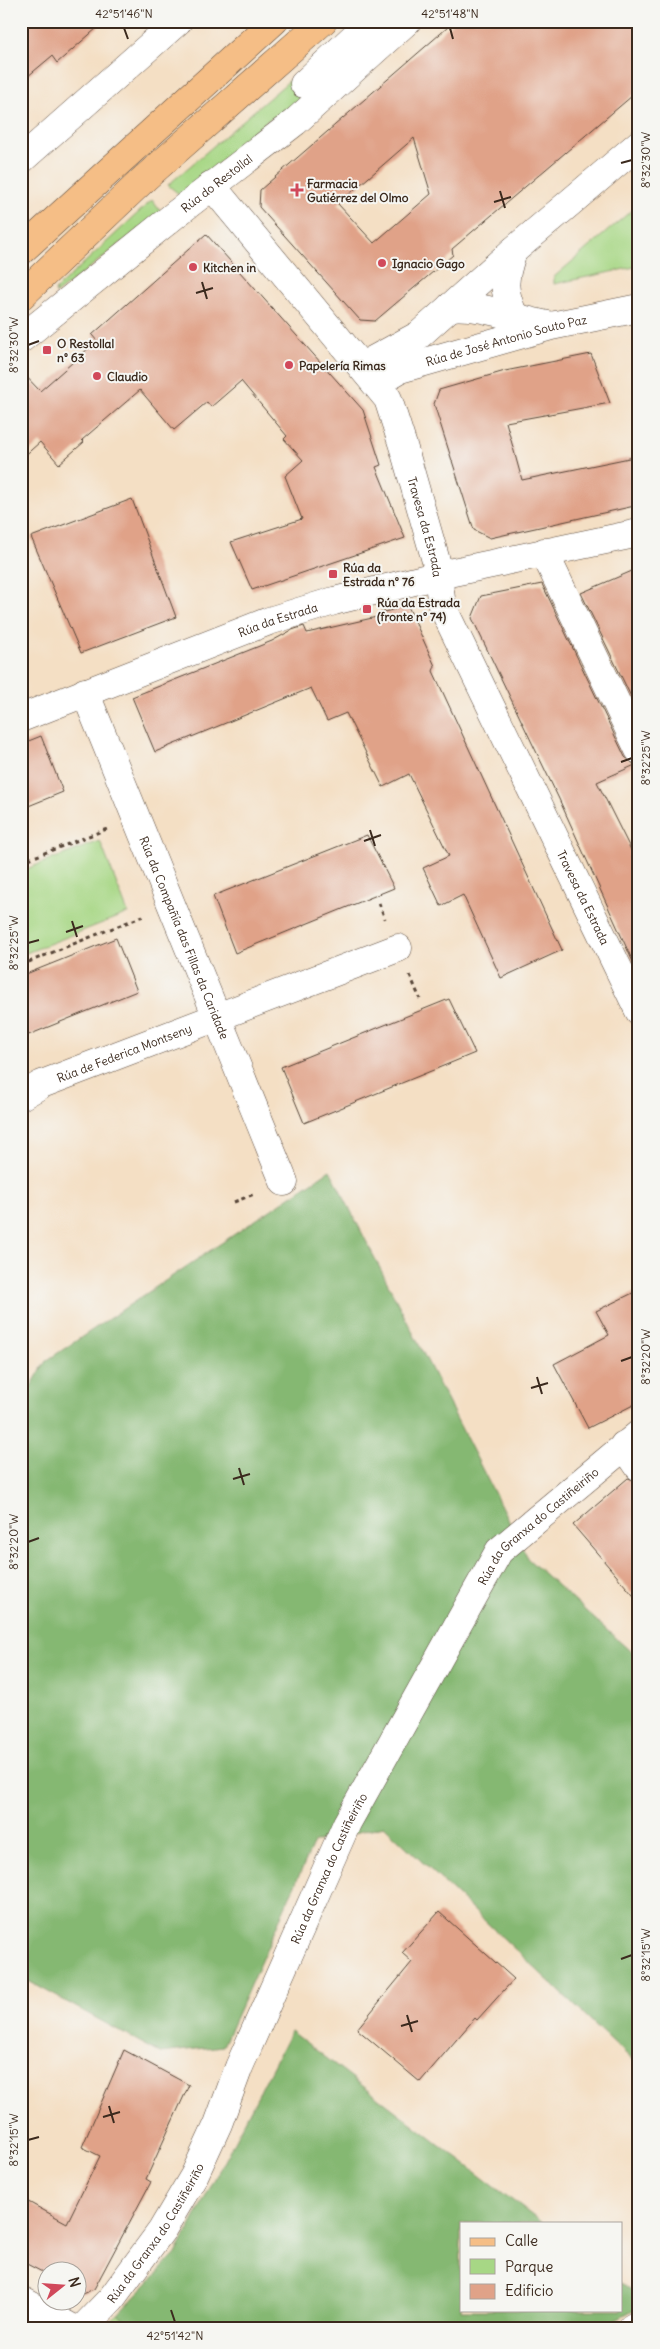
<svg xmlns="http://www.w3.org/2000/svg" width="660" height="2349" font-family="Delius,sans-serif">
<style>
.green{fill:#a7d785;stroke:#718052}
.forest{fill:#85b872;stroke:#607148}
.building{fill:#e0a288;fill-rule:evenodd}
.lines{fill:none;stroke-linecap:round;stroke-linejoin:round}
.minor-casing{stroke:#574537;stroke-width:29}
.major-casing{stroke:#574537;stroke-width:29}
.path{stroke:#574537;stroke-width:3;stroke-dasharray:4 4;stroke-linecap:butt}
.minor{stroke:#fff;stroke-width:28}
.major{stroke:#f5be86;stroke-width:28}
.ticks{fill:none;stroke:#3b2a1e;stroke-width:2}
.poi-dot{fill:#d1495b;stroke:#f6f6f2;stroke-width:2}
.labels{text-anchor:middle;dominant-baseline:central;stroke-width:4;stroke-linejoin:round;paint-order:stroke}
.street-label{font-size:12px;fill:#3b2a1e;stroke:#f6f6f2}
.poi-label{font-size:12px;font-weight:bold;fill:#3b2a1e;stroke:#f6f6f2;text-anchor:start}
.neatline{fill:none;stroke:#3b2a1e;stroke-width:2}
.ticks-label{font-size:12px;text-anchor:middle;fill:#3b2a1e}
</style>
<rect width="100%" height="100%" fill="#f6f6f2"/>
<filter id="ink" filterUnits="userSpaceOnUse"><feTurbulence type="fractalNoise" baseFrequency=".02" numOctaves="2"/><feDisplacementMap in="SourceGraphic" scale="10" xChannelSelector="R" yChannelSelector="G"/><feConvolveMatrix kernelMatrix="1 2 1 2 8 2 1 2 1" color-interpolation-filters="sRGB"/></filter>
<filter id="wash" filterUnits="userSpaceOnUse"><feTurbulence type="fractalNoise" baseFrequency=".0096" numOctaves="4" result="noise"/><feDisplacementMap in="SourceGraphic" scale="20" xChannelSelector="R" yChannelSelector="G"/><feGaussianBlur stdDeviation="1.12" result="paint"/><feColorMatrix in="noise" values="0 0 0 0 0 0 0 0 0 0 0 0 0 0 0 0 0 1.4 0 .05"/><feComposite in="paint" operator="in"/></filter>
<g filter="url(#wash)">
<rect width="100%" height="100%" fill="#f4dfc4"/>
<!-- green -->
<path class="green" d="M 290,80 L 305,99 L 267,121 L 181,196 L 168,185 Z
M 152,200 L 161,212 L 56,294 L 55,290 Z
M 639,204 L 639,266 L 554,284 L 554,277 Z
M 100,841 L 128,913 L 21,955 L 21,871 Z
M 118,2314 L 133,2328 L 103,2328 Z"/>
<!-- forest -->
<path class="forest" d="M 330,1170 L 528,1559 L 639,1659 L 639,2066 L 384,1826 L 314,1842 L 223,2046 L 160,2053 L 21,1977 L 21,1403 L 46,1361 Z
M 291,2031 L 542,2223 L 461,2223 L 461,2310 L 621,2310 L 621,2283 L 639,2295 L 639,2307 L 599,2328 L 133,2328 L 118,2314 L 176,2254 Z"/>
<g id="blocks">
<!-- building -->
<path class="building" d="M 21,21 L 105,21 L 57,63 L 52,56 L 21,82 Z
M 455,21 L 639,21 L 639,90 L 452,249 L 453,255 L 375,321 L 360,320 L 259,207 L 260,190 ZM 414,138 L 431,194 L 374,243 L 338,204 Z
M 206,234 L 363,410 L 381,465 L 376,467 L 405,538 L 252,590 L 231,542 L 302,519 L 285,476 L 303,460 L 284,439 L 287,436 L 241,381 L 211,407 L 207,402 L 174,430 L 140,390 L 82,440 L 84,442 L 59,464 L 40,442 L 21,459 L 21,371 L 40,391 L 97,341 L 92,335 Z
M 591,354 L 610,403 L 506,422 L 522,480 L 639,456 L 639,505 L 490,538 L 474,530 L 434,404 L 439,390 L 505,371 Z
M 132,499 L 176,617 L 81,653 L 31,537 Z
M 639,568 L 639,713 L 581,593 Z
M 542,584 L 625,757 L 635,765 L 597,782 L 634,856 L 632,857 L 639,872 L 639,975 L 559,799 L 472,618 L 481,596 Z
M 408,606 L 435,666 L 433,671 L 562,950 L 501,978 L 463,895 L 441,906 L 423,868 L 449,856 L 409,774 L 383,787 L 346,713 L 327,721 L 311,688 L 155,752 L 132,697 L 272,641 L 292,630 L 304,626 L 307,633 L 381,616 L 380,613 Z
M 41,736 L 63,792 L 21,809 L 21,744 Z
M 367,835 L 394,888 L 235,953 L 213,896 Z
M 116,938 L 137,991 L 21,1038 L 21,976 Z
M 449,999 L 475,1053 L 304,1123 L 281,1067 Z
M 639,1290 L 639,1402 L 588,1428 L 554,1364 L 609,1335 L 596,1311 Z
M 628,1478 L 639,1482 L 639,1602 L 573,1525 Z
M 439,1912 L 514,1979 L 477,2020 L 475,2018 L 420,2082 L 357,2029 L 412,1962 L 402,1953 Z
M 124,2050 L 189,2085 L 146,2179 L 151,2182 L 94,2289 L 82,2294 L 78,2291 L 78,2272 L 48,2272 L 48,2275 L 21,2261 L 21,2198 L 67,2223 L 100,2156 L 82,2147 Z"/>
</g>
</g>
<g filter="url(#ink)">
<use href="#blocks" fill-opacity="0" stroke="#574537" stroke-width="1"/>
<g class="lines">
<!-- minor casing -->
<g class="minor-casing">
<g id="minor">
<path d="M 304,84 L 371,21"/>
<path d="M 21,160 L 178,21"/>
<path id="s1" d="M 211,185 L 388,399 L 404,449 L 436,561 L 442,606 L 639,1011"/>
<path d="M 513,251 C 503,280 502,290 515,318"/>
<path d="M 450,307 C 484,304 514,319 548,325"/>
<path id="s2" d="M 21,339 L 176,214 L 295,122 L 407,21"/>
<path d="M 362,366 L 419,335 L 513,251 L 639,144"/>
<path id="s3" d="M 376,383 L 400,369 L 551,326 L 639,308"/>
<path d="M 544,552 L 639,750"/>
<path id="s4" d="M 85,692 L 284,1182"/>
<path id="s5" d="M 21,718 L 269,621 L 334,601 L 439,575 L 639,533"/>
<path id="s6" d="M 21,1096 L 42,1084 L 398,948"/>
<path d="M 624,1445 L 639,1467"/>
<path d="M 21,2300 L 72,2328"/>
<path id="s7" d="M 83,2328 L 111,2299 L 162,2230 L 194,2176 L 218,2124 L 239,2067 L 347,1823 L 499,1551 L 639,1434"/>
<path d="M 632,2328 L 639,2324"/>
</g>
</g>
<!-- major casing -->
<g class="major-casing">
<path id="major" d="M 21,251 L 274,21
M 21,296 L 145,178 L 323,21"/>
</g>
<!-- path -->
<path class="path" d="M 21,862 L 107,829
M 379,903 L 385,919
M 21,965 L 143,916
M 410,975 L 420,999
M 234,1202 L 254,1194"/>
<!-- minor -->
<use href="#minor" class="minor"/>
<!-- major -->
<use href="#major" class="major"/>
</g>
</g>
<!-- ticks -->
<path class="ticks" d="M 124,28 L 128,39M 450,28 L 453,39M 621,163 L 632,160M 500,191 L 505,208M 494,202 L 511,197M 202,282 L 207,299M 196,293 L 213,288M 28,345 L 39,341M 621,762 L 632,758M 370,830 L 375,846M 364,841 L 381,835M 72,921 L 77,937M 66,932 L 83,926M 28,943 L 39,940M 621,1361 L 632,1357M 537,1377 L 542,1394M 531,1388 L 548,1383M 239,1468 L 244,1485M 233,1479 L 250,1474M 28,1542 L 39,1538M 621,1959 L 632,1955M 407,2015 L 412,2032M 401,2026 L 418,2021M 109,2106 L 114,2123M 103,2117 L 120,2112M 28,2140 L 39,2137M 171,2310 L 175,2322"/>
<!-- markers -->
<g class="poi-dot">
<path d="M294.5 182.5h5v5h5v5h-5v5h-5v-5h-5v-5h5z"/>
<circle cx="382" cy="263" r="5"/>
<circle cx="193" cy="267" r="5"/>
<rect x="42" y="345" width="10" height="10" rx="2.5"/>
<circle cx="289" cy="365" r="5"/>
<circle cx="97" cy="376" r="5"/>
<rect x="328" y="569" width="10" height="10" rx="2.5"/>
<rect x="362" y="604" width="10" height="10" rx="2.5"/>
</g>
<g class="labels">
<!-- street labels -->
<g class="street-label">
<text stroke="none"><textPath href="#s2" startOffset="250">Rúa do Restollal</textPath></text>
<text stroke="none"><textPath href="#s3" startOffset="138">Rúa de José Antonio Souto Paz</textPath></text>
<text stroke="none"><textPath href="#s1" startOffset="411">Travesa da Estrada</textPath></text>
<text stroke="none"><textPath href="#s5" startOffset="275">Rúa da Estrada</textPath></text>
<text stroke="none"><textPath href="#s1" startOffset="816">Travesa da Estrada</textPath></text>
<text stroke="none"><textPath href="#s4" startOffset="265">Rúa da Compañía das Fillas da Caridade</textPath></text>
<text stroke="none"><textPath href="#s6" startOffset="112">Rúa de Federica Montseny</textPath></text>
<text stroke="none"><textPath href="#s7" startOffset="930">Rúa da Granxa do Castiñeiriño</textPath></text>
<text stroke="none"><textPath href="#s7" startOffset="525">Rúa da Granxa do Castiñeiriño</textPath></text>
<text stroke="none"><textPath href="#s7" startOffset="120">Rúa da Granxa do Castiñeiriño</textPath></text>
</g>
<!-- poi labels -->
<g class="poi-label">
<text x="307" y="183">Farmacia<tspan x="307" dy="14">Gutiérrez del Olmo</tspan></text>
<text x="392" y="263">Ignacio Gago</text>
<text x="203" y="267">Kitchen in</text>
<text x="57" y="343">O Restollal<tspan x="57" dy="14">n° 63</tspan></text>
<text x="299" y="365">Papelería Rimas</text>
<text x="107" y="376">Claudio</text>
<text x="343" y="567">Rúa da<tspan x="343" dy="14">Estrada nº 76</tspan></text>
<text x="377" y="602">Rúa da Estrada<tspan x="377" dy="14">(fronte nº 74)</tspan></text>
</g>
</g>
<!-- margin -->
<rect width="660" height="2349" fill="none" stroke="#f6f6f2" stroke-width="55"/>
<!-- legend -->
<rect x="460" y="2222" width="162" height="90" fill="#f6f6f2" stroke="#aba49d"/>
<rect x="470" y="2238" width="25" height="8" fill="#f5be86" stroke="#aba49d"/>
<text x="505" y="2246" font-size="15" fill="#3b2a1e">Calle</text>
<rect x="470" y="2259" width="25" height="15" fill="#a7d785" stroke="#aba49d"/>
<text x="505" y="2272" font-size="15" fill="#3b2a1e">Parque</text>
<rect x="470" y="2284" width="25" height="15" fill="#e0a288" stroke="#aba49d"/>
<text x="505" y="2296" font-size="15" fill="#3b2a1e">Edificio</text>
<!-- north arrow -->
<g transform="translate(62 2286) rotate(73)"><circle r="24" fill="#f6f6f2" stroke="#aba49d"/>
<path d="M0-4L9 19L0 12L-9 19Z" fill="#d1495b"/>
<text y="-8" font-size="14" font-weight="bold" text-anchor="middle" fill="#3b2a1e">N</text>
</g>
<rect x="28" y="28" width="604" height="2294" class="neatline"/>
<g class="ticks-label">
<text x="124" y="18">42°51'46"N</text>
<text x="450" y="18">42°51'48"N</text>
<text transform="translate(646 160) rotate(-90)" y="4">8°32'30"W</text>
<text transform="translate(14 345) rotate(-90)" y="4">8°32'30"W</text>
<text transform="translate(646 758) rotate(-90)" y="4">8°32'25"W</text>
<text transform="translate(14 943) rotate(-90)" y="4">8°32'25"W</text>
<text transform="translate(646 1357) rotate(-90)" y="4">8°32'20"W</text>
<text transform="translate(14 1542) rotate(-90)" y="4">8°32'20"W</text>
<text transform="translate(646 1955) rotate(-90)" y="4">8°32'15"W</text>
<text transform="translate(14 2140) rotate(-90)" y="4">8°32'15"W</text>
<text x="175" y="2340">42°51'42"N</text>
</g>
</svg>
